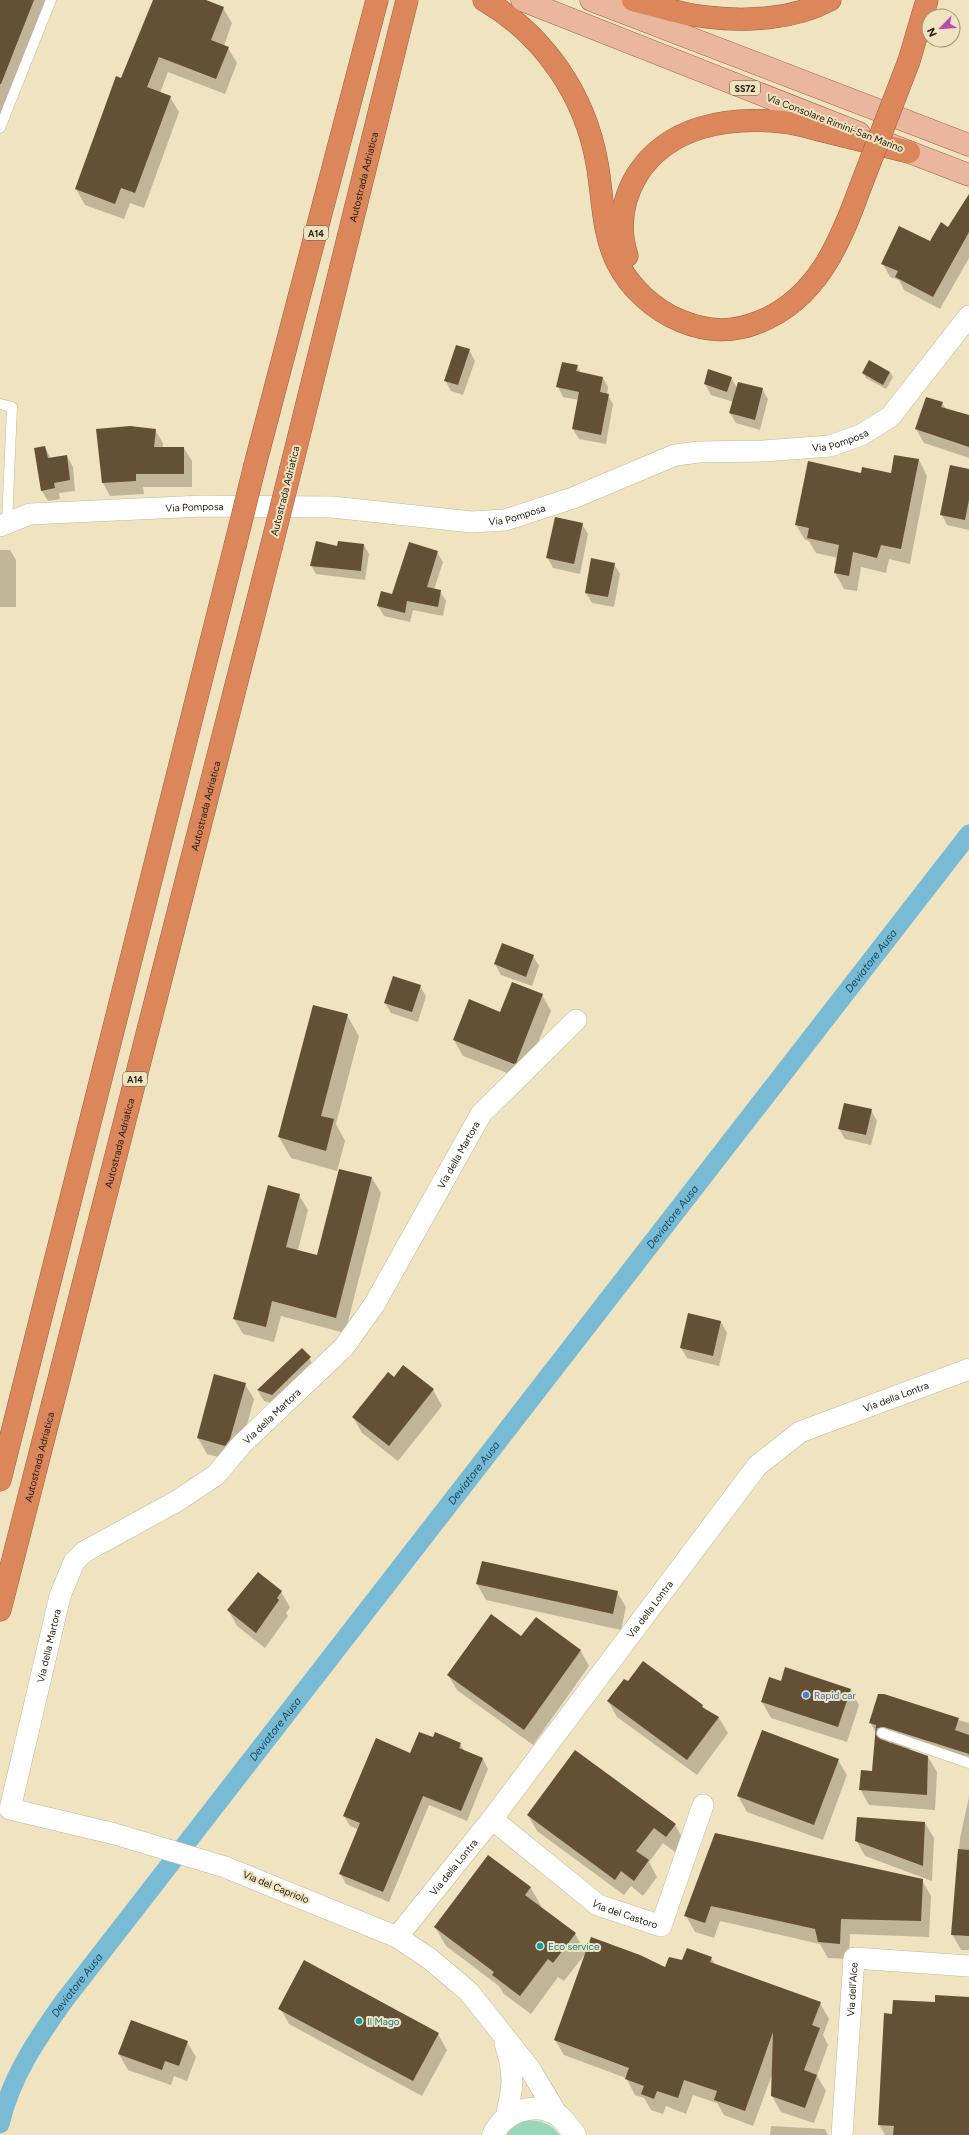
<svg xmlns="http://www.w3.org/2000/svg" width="969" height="2135" font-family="Figtree,sans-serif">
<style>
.green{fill:#97d6b9}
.shadow{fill:#0003;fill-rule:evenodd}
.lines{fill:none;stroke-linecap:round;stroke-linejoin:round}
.canal{stroke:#79bad5;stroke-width:19}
.building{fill:#645135}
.service-casing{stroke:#c5b897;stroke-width:11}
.minor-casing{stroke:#c5b897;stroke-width:22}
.tertiary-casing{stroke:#c5b897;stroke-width:23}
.primary-casing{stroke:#9c6242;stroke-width:23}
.motorway-casing{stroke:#9c6242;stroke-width:23}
.service{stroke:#fff;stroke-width:10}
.minor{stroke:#fff;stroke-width:21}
.tertiary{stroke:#fff;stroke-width:22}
.primary{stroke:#eab69d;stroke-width:22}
.motorway{stroke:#dc865c;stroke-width:22}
.motorway-bridge-casing{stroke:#9c6242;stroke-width:23;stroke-linecap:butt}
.motorway-bridge{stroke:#dc865c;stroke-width:22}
.shop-dot{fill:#3f7fe0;stroke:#f0e3c0;stroke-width:1.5}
.culture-dot{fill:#0f9aa8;stroke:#f0e3c0;stroke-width:1.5}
.labels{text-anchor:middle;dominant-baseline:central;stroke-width:4;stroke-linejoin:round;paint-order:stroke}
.shield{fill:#f0e3c0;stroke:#625a47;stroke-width:1}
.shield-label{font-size:9px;font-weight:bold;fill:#252013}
.street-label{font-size:10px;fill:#252013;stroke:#f0e3c0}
.shop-label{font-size:10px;fill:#366cbe;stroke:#f0e3c0;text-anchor:start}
.culture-label{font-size:10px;fill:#0d838f;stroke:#f0e3c0;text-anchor:start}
.water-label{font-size:11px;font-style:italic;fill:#12495c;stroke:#f0e3c0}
</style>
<rect width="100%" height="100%" fill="#f0e3c0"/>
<!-- green -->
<path class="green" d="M 525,2120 C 539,2120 551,2123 559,2135 L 504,2135 L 516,2124 Z"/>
<!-- shadow -->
<path class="shadow" d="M 0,0 L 49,0 L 0,123 Z
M 154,0 L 203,0 L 223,8 L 232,23 L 224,46 L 228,48 L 237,63 L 225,94 L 168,72 L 160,93 L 170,97 L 179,112 L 144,208 L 130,203 L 124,219 L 85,205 L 76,189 Z
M 969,202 L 969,258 L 940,309 L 904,290 L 899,280 L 890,277 L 883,264 L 931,242 L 948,228 Z
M 469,350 L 475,361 L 463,395 L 451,391 L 445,380 Z
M 577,366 L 581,373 L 603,378 L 608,387 L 607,394 L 613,404 L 606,444 L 579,439 L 573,429 L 579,400 L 563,397 L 558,387 Z
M 709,370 L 731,377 L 737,388 L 762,389 L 768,399 L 760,430 L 736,423 L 730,413 L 734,402 L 711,395 L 705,384 Z
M 890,372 L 893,377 L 886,389 L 866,378 L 863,373 Z
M 942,403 L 946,409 L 969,416 L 969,458 L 924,443 L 916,429 Z
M 97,430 L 155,430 L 163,443 L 163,448 L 184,448 L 192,461 L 192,487 L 143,487 L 144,494 L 110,496 L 103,483 Z
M 45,447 L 51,459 L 67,456 L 73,467 L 75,491 L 59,493 L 60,499 L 48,501 L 42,491 L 35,449 Z
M 919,460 L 927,476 L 910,564 L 889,559 L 886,573 L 861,567 L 857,591 L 844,589 L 835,573 L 838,558 L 816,553 L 809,541 L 805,540 L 796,525 L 862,475 L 892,474 Z
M 969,470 L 969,530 L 947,525 L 941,514 Z
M 582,524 L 588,534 L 580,574 L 553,568 L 547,557 Z
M 364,545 L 369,554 L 365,580 L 316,574 L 311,565 Z
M 0,550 L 10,550 L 16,560 L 16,607 L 0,607 Z
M 437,552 L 443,562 L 434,590 L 440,591 L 446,601 L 443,616 L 413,610 L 410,622 L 384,616 L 378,606 L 393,596 Z
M 614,564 L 620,574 L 614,607 L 592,603 L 586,593 Z
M 533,956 L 539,966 L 532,986 L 501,975 L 495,964 Z
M 420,986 L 426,996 L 418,1022 L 391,1013 L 385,1003 Z
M 542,995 L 551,1011 L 523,1079 L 463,1056 L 454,1040 L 500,1013 Z
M 347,1015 L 359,1036 L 336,1124 L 345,1141 L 337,1171 L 291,1158 L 279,1137 Z
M 871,1110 L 877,1121 L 871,1145 L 845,1139 L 839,1129 Z
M 372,1178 L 381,1193 L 345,1333 L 281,1316 L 274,1342 L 243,1334 L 234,1319 L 299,1195 L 308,1210 L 298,1250 L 317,1256 Z
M 721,1322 L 727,1333 L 719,1366 L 687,1358 L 681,1348 Z
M 302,1349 L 316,1368 L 278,1405 L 264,1401 L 258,1391 Z
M 404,1366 L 433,1390 L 442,1406 L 398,1461 L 362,1433 L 353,1417 L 394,1379 Z
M 245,1384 L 254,1399 L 239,1455 L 234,1461 L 207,1454 L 198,1438 Z
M 477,1584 L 617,1592 L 626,1607 L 621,1630 L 486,1600 Z
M 281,1592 L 290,1607 L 286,1613 L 288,1616 L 265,1648 L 237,1626 L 228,1610 Z
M 522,1638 L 580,1650 L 589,1666 L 533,1745 L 457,1690 L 448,1675 Z
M 781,1682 L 850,1689 L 859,1705 L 847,1742 L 771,1718 L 762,1702 Z
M 628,1683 L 702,1706 L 705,1710 L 719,1718 L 728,1733 L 697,1775 L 617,1717 L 608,1701 Z
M 958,1720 L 969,1723 L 969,1768 L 910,1748 L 909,1750 L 928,1757 L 937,1772 L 935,1810 L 869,1805 L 860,1789 L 873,1772 L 876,1733 L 870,1722 ZM 880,1724 L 891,1743 L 889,1743 L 878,1725 Z
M 433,1739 L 460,1744 L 465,1752 L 483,1759 L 488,1769 L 467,1821 L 429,1805 L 389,1902 L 346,1884 L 340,1873 L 359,1830 L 350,1826 L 344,1816 L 411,1754 Z
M 838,1760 L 847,1775 L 823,1840 L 747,1812 L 738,1796 Z
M 969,1797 L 969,1950 L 961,1950 L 952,1934 L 960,1838 Z
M 528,1815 L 675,1825 L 684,1840 L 675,1852 L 663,1843 L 649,1862 L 657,1877 L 643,1896 L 631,1886 L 624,1895 L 537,1831 Z
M 925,1823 L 934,1838 L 932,1881 L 865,1856 L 856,1840 Z
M 715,1834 L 922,1880 L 931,1896 L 929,1937 L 850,1934 L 849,1959 L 828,1958 L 820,1944 L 720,1921 L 714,1938 L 695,1932 L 686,1916 Z
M 489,1856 L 531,1888 L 541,1906 L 540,1908 L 575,1934 L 586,1953 L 564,1981 L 558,1977 L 531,2014 L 504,1994 L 499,1986 L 446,1946 L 435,1927 Z
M 711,1958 L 715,1964 L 820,2003 L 829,2019 L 823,2035 L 828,2045 L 817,2076 L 826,2091 L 814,2123 L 781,2112 L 772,2096 L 772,2075 L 753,2126 L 724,2115 L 717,2103 L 693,2095 L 686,2114 L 666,2106 L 663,2114 L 651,2110 L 644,2098 L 635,2095 L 626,2078 L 564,2055 L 555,2040 L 666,1969 L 683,1961 Z
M 969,1998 L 969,2135 L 885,2135 L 879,2125 L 893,2015 L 936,2003 Z
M 280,2008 L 438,2034 L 447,2050 L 422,2096 L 289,2024 Z
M 187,2042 L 196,2057 L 187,2081 L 174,2076 L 171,2085 L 128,2070 L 119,2054 Z
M 771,2126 L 825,2129 L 828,2135 L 770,2135 Z"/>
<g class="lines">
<!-- canal -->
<path class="canal" id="s1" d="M 0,2124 C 11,2077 37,2039 64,2001 L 969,834"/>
</g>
<!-- building -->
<path class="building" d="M 0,0 L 34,0 L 1,84 L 0,84 Z
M 153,0 L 206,0 L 224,7 L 211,40 L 229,47 L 216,79 L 159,57 L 147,87 L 171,96 L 135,193 L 121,188 L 115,204 L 75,189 L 116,76 L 121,78 Z
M 969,194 L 969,232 L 933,297 L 895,277 L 898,271 L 881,264 L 899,226 L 930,241 L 941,222 L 948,227 Z
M 456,345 L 470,349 L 458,385 L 444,381 Z
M 869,360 L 890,372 L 883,385 L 862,373 Z
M 562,362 L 578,365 L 576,371 L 603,377 L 600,392 L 609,394 L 601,435 L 572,429 L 579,392 L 556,387 Z
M 708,369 L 732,377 L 727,392 L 704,384 Z
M 738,382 L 763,388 L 755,420 L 729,413 Z
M 926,397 L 943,402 L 941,407 L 969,415 L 969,447 L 915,429 Z
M 130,426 L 156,429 L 154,447 L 184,447 L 184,474 L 136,474 L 136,481 L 102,483 L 96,429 Z
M 45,446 L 48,458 L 67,455 L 70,480 L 54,483 L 55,488 L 41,491 L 34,448 Z
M 894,455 L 919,459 L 901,549 L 881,545 L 877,558 L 853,552 L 849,576 L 834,573 L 839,545 L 807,538 L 809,528 L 795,525 L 808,461 L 861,473 L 862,467 L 891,473 Z
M 950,465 L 969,469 L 969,500 L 965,520 L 940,515 Z
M 555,517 L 583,523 L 574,564 L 546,558 Z
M 316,541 L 337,546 L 338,541 L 364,544 L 361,571 L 310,566 Z
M 409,542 L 438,551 L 427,587 L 441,590 L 438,607 L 407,601 L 405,613 L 377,606 L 381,591 L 392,594 Z
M 591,558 L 615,563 L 608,597 L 585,593 Z
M 502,943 L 534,955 L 526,977 L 494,964 Z
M 393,976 L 421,985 L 412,1012 L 384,1003 Z
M 512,982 L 543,994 L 516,1063 L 514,1064 L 453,1040 L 469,999 L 500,1012 Z
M 313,1005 L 348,1014 L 321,1116 L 334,1119 L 326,1151 L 278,1137 Z
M 844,1103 L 872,1109 L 866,1135 L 838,1129 Z
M 339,1169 L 372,1177 L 336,1318 L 272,1301 L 266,1327 L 233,1319 L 268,1185 L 300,1194 L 286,1247 L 317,1255 Z
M 688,1313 L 721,1321 L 713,1356 L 680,1348 Z
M 302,1348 L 311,1357 L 272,1395 L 257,1390 Z
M 403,1365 L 434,1389 L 389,1446 L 352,1417 L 388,1372 L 394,1377 Z
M 214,1374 L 246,1383 L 230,1439 L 225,1446 L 197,1438 Z
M 482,1561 L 618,1591 L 613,1614 L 476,1584 Z
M 258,1572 L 282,1591 L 277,1598 L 279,1600 L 256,1633 L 227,1610 Z
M 491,1614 L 521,1636 L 536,1617 L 581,1650 L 524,1730 L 447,1675 Z
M 643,1661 L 703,1705 L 702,1707 L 719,1717 L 687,1760 L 607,1701 L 624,1679 L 628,1681 Z
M 785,1667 L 851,1689 L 838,1727 L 761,1702 L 769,1677 L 781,1681 Z
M 878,1694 L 884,1694 L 959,1718 L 955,1730 L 969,1735 L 969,1754 L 884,1727 L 877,1728 L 876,1735 L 880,1739 L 928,1756 L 927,1795 L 859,1790 L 861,1770 L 872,1771 L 876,1725 L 869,1723 Z
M 762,1730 L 839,1759 L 814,1825 L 737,1796 Z
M 419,1732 L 433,1737 L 435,1732 L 461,1743 L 459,1748 L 483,1758 L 461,1811 L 423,1796 L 383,1892 L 339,1874 L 360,1823 L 343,1816 L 376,1738 L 410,1753 Z
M 575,1750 L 676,1824 L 666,1837 L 654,1828 L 636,1851 L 649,1860 L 634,1881 L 621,1871 L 615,1880 L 527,1815 Z
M 857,1817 L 925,1822 L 923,1866 L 855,1841 Z
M 715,1833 L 923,1879 L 921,1921 L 841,1919 L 840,1944 L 818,1942 L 815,1929 L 711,1906 L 705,1923 L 684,1916 Z
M 958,1849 L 969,1850 L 969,1936 L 951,1935 Z
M 488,1855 L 531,1887 L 525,1895 L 576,1933 L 553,1963 L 548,1959 L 520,1996 L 492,1975 L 494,1972 L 434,1927 Z
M 591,1937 L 640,1955 L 665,1967 L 669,1957 L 682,1960 L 687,1948 L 712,1957 L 710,1962 L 821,2002 L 812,2025 L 820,2028 L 804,2070 L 817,2075 L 805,2108 L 771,2096 L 773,2032 L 745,2111 L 714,2100 L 717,2091 L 684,2080 L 678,2098 L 657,2091 L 654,2099 L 641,2094 L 644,2086 L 625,2079 L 629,2068 L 554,2040 Z
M 304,1960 L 439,2033 L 413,2081 L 278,2009 Z
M 935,1995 L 969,1997 L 969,2135 L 893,2135 L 894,2126 L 878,2125 L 884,2013 L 892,2014 L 893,2000 L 935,2002 Z
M 131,2020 L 188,2041 L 179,2066 L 165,2061 L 162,2070 L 118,2054 Z"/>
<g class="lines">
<!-- service casing -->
<g class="service-casing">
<path id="service" d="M 0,128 L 51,0
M 0,404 L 12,407 L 7,523
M 882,1733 L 969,1763"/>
</g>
<!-- minor casing -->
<g class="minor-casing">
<g id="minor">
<path id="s2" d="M 0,526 L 30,514 L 203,506 L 332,507 L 472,522 L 505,520 L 573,498 L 675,455 L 699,452 L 764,451 L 830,446 L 861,435 L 890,417 L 969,316"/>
<path id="s3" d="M 492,1819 L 598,1905 L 661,1926 L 703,1805"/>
<path id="s4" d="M 397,1937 L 492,1819 L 757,1466 L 800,1432 L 969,1369"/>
<path d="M 505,2043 C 515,2075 513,2086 506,2118"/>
<path id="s5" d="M 558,2116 L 530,2069 L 469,1992 L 430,1959 L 397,1937 L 225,1867 L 115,1834 L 10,1809 L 60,1596 L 74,1562 L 84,1552 L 177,1501 L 216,1475 L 242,1444 L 344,1347 L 374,1305 L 481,1114 L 576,1020"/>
<path id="s6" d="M 842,2135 L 854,1958 L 969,1966"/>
</g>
</g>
<!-- tertiary casing -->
<g class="tertiary-casing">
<path id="tertiary" d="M 493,2135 C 504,2111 536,2100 559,2116 C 565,2121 570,2128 575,2135"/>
</g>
<!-- primary casing -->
<g class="primary-casing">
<path id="primary" d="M 522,0 L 859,133
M 591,0 L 969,145
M 891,145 L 969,175"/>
</g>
<!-- motorway casing -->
<g class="motorway-casing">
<g id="motorway">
<path d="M 484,0 C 544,35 585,95 597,163 C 603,196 602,232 617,262 C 630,288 654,310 681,321 C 708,332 732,333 759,322 C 817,299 840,243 860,188"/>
<path d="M 633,0 C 657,6 682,15 707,17 C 747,22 795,19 830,0"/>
<path d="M 909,61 L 927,0"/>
<path d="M 627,256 C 618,227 622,200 637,175 C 668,126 728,116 782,122 C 796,123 810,128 823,131 C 852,138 880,145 909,152"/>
<path d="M 255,465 L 377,0"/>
<path id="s7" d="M 291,468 L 407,0"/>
<path d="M 0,1480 L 235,546"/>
<path id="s8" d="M 0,1610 L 271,548"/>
</g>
</g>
<!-- service -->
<use href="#service" class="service"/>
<!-- minor -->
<use href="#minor" class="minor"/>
<!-- tertiary -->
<use href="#tertiary" class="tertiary"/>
<!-- primary -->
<use href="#primary" class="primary"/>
<!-- motorway -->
<use href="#motorway" class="motorway"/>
<!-- motorway-bridge casing -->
<g class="motorway-bridge-casing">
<path id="motorway-bridge" d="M 860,188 L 909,61
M 235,546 L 255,465
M 271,548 L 291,468"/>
</g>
<!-- motorway-bridge -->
<use href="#motorway-bridge" class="motorway-bridge"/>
</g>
<!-- markers -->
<circle class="shop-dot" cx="806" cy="1695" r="4"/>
<g class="culture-dot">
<circle cx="540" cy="1946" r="4"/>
<circle cx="359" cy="2021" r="4"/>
</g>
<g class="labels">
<!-- shield labels -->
<g class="shield">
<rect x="730" y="81" width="30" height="14" rx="3"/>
<rect x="304" y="226" width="24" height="14" rx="3"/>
<rect x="123" y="1072" width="24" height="14" rx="3"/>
</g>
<g class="shield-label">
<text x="745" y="88">SS72</text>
<text x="316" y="233">A14</text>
<text x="135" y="1079">A14</text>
</g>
<!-- street labels -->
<g class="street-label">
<text transform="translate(835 123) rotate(21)">Via Consolare Rimini-San Marino</text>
<text stroke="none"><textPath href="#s7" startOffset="300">Autostrada Adriatica</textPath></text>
<text stroke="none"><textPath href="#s2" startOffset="857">Via Pomposa</textPath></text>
<text transform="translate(285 491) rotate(-76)">Autostrada Adriatica</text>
<text stroke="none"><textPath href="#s2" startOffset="197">Via Pomposa</textPath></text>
<text stroke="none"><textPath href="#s2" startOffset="521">Via Pomposa</textPath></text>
<text stroke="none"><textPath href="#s8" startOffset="830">Autostrada Adriatica</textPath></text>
<text stroke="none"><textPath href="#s8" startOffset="482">Autostrada Adriatica</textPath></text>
<text stroke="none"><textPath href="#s5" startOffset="1480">Via della Martora</textPath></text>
<text stroke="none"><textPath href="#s4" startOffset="750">Via della Lontra</textPath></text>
<text stroke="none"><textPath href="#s5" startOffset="1156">Via della Martora</textPath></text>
<text stroke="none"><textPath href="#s8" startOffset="158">Autostrada Adriatica</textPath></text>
<text stroke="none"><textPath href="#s4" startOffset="414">Via della Lontra</textPath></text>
<text stroke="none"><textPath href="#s5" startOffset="820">Via della Martora</textPath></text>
<text stroke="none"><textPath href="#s4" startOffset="90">Via della Lontra</textPath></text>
<text transform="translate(276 1887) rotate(22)">Via del Capriolo</text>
<text stroke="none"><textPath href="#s3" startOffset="165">Via del Castoro</textPath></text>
<text stroke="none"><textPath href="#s6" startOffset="146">Via dell'Alce</textPath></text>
</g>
<!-- shop labels -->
<g class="shop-label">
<text x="814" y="1695">Rapid car</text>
</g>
<!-- culture labels -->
<g class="culture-label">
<text x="548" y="1946">Eco service</text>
<text x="367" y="2021">Il Mago</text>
</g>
<!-- water labels -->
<g class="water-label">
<text stroke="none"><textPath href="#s1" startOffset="1456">Deviatore Ausa</textPath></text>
<text stroke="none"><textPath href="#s1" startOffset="1132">Deviatore Ausa</textPath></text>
<text stroke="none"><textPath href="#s1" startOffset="808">Deviatore Ausa</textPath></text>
<text stroke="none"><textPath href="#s1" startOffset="484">Deviatore Ausa</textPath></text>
<text stroke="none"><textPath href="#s1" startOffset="160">Deviatore Ausa</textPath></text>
</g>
</g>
<!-- north arrow -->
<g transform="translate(941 28) rotate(245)"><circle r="19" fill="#f0e3c0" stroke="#9f957b"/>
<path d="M0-3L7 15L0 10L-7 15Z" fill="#b64cae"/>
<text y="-6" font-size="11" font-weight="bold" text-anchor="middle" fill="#252013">N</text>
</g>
</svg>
